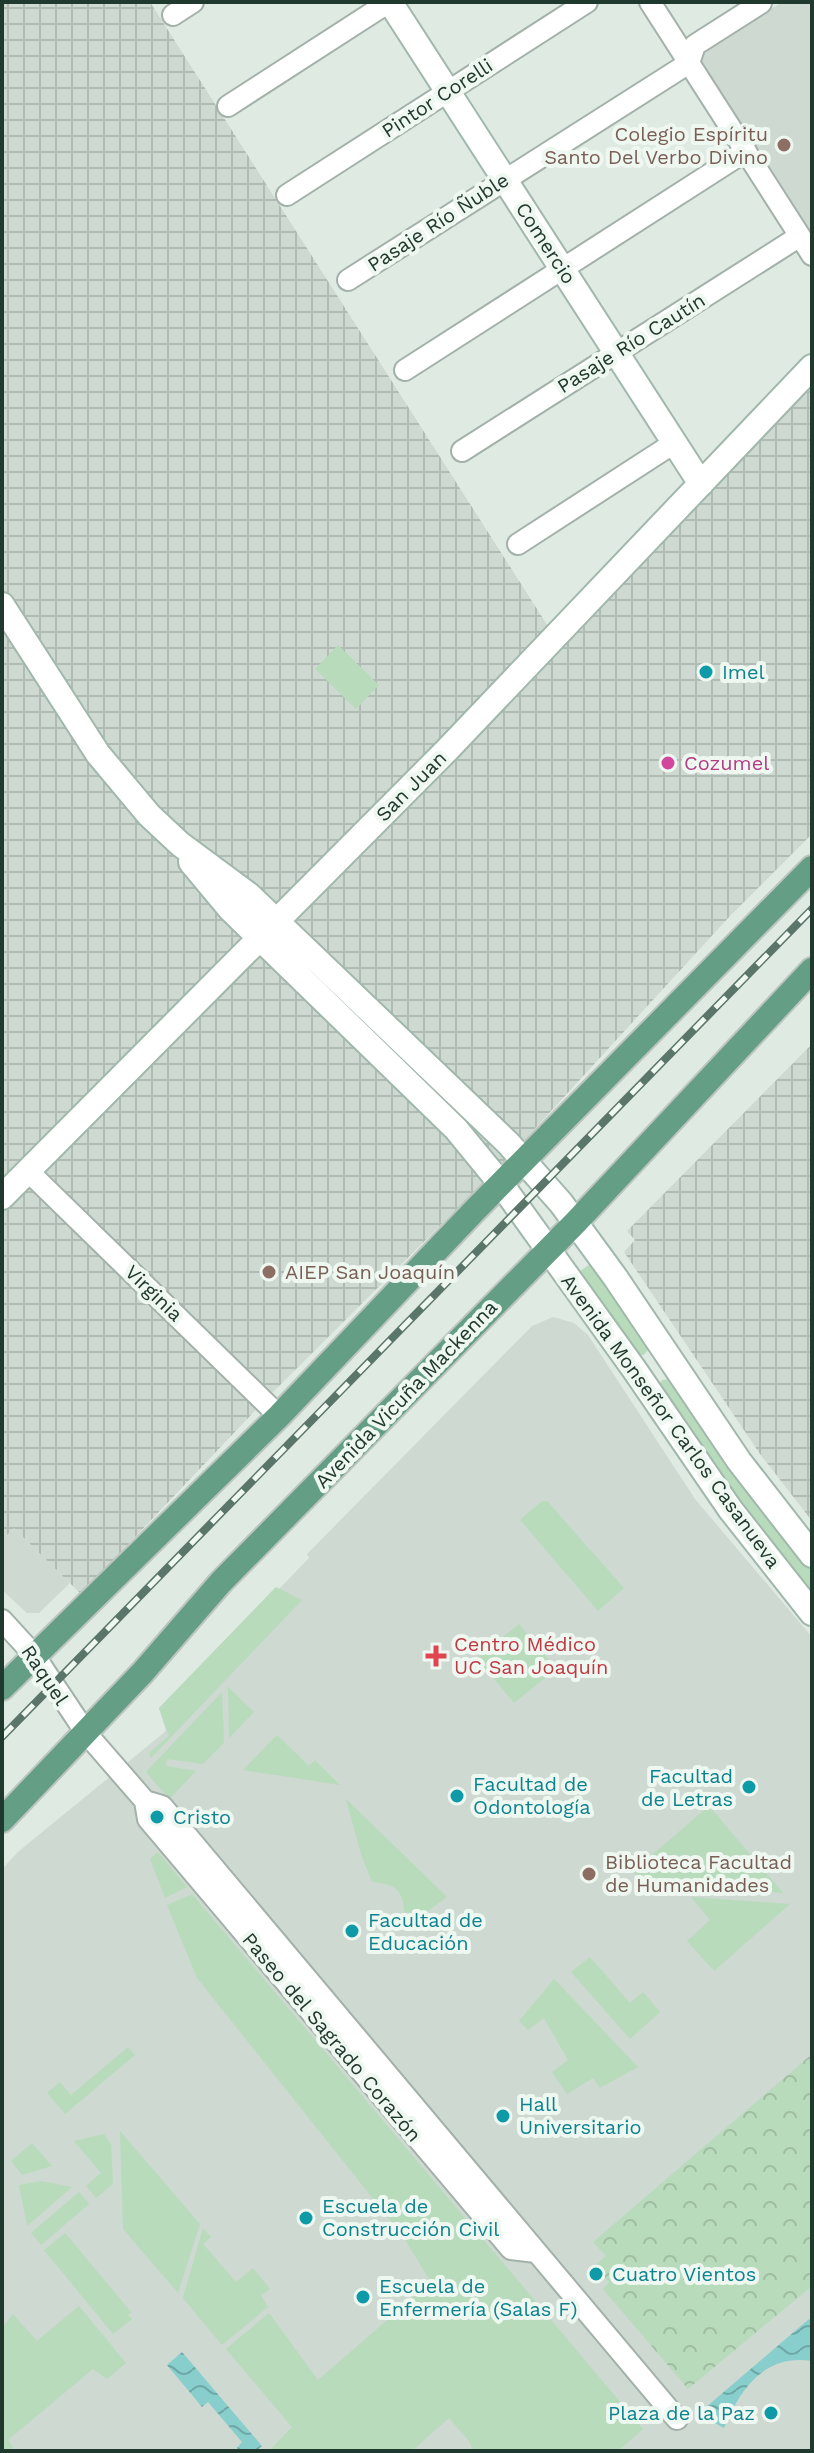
<svg xmlns="http://www.w3.org/2000/svg" width="814" height="2453" font-family="'Work Sans',sans-serif">
<style>
.built{fill:#cdd9d1}
.industrial{fill:url(#industrial-grid)}
.grass{fill:#b8dbbb}
.park{fill:url(#park-crowns)}
.water{fill:url(#water-waves)}
.lines{fill:none;stroke-linecap:round;stroke-linejoin:round}
.street-casing{stroke:#a2b1a9;stroke-width:24}
.secondary-casing{stroke:#a0b8ab;stroke-width:28}
.primary-casing{stroke:#bcc4c0;stroke-width:28}
.street{stroke:#fff;stroke-width:20}
.secondary{stroke:#fff;stroke-width:24}
.primary{stroke:#649e84;stroke-width:24}
.rail-casing{stroke:#5a7569;stroke-width:8}
.rail{stroke:#eff7f1;stroke-width:5;stroke-dasharray:15;stroke-linecap:butt}
.education-dot{fill:#8d6e63;stroke:#eff7f1;stroke-width:3}
.culture-dot{fill:#0f9aa8;stroke:#eff7f1;stroke-width:3}
.hotel-dot{fill:#d1479c;stroke:#eff7f1;stroke-width:3}
.health-dot{fill:#e0444e;stroke:#eff7f1;stroke-width:3}
.labels{text-anchor:middle;dominant-baseline:central;stroke-width:8;stroke-linejoin:round;paint-order:stroke}
.street-label{font-size:20px;fill:#20392e;stroke:#eff7f1}
.education-label{font-size:20px;fill:#785e54;stroke:#eff7f1;text-anchor:start}
.culture-label{font-size:20px;fill:#0d838f;stroke:#eff7f1;text-anchor:start}
.hotel-label{font-size:20px;fill:#b23c85;stroke:#eff7f1;text-anchor:start}
.health-label{font-size:20px;fill:#be3a42;stroke:#eff7f1;text-anchor:start}
</style>
<defs>
<pattern id="industrial-grid" width="8" height="8" patternUnits="userSpaceOnUse" patternTransform="scale(2)"><rect width="8" height="8" fill="#cdd9d1"/><path d="M0 4h8M4 0v8" fill="none" stroke="#b0bbb4"/></pattern>
<pattern id="park-crowns" width="20" height="18" patternUnits="userSpaceOnUse" patternTransform="scale(2)"><rect width="20" height="18" fill="#b8dbbb"/><path d="M2 6a3 3 0 1 1 6 0M12 15a3 3 0 1 1 6 0" fill="none" stroke="#9ebda1"/></pattern>
<pattern id="water-waves" width="16" height="10" patternUnits="userSpaceOnUse" patternTransform="scale(2)"><rect width="16" height="10" fill="#87cecc"/><path d="M0 5q4-4 8 0t8 0" fill="none" stroke="#6ea8a6"/></pattern>
</defs>
<rect width="100%" height="100%" fill="#dfeae3"/>
<!-- built -->
<path class="built" d="M 782,2 L 812,2 L 812,234 L 698,56 Z
M 553,1317 L 574,1323 L 588,1335 L 695,1499 L 812,1637 L 812,2451 L 2,2451 L 2,1869 L 19,1851 L 166,1731 L 159,1708 L 276,1587 L 279,1589 L 309,1558 L 307,1554 L 532,1326 Z
M 14,1528 L 70,1583 L 39,1613 L 27,1613 L 2,1590 L 2,1540 Z"/>
<!-- industrial -->
<path class="industrial" d="M 2,2 L 150,2 L 558,642 L 812,383 L 812,834 L 730,916 L 508,1158 L 268,1397 L 81,1594 L 14,1528 L 2,1540 Z
M 812,1044 L 812,1521 L 760,1454 L 624,1252 L 635,1240 L 627,1231 Z"/>
<!-- grass -->
<path class="grass" d="M 338,645 L 379,685 L 356,709 L 315,669 Z
M 594,1261 L 650,1346 L 645,1354 L 639,1356 L 575,1275 Z
M 670,1379 L 775,1523 L 812,1569 L 812,1599 L 745,1513 L 658,1386 L 662,1380 Z
M 542,1501 L 547,1501 L 624,1588 L 598,1611 L 520,1520 Z
M 276,1587 L 302,1600 L 151,1758 L 149,1753 L 169,1736 L 159,1708 Z
M 519,1624 L 556,1669 L 514,1703 L 477,1658 Z
M 228,1687 L 254,1712 L 229,1738 Z
M 222,1692 L 224,1743 L 203,1764 L 167,1759 L 166,1766 L 196,1771 L 169,1799 L 146,1772 Z
M 277,1735 L 309,1766 L 315,1760 L 340,1785 L 243,1770 Z
M 346,1800 L 346,1799 L 447,1897 L 414,1921 L 404,1911 C 404,1890 393,1883 372,1882 L 362,1857 Z
M 709,1806 L 783,1893 L 652,1881 L 646,1885 L 633,1871 Z
M 158,1852 L 187,1887 L 165,1898 L 150,1859 Z
M 192,1894 L 643,2429 L 618,2451 L 473,2451 L 469,2441 L 449,2418 L 412,2451 L 269,2451 L 292,2427 L 226,2349 L 269,2313 L 318,2380 L 431,2282 L 402,2235 L 197,1978 L 167,1905 Z
M 691,1897 L 790,1904 L 714,1971 L 687,1941 L 710,1920 Z
M 590,1957 L 630,2003 L 643,1992 L 660,2012 L 630,2039 L 571,1972 Z
M 554,1979 L 638,2067 L 600,2088 L 593,2078 L 567,2094 L 552,2072 L 568,2060 L 544,2018 L 528,2030 L 519,2021 Z
M 128,2047 L 135,2055 L 65,2114 L 47,2093 L 60,2082 L 71,2095 Z
M 120,2131 L 200,2224 L 178,2293 L 123,2229 Z
M 104,2134 L 111,2144 L 113,2184 L 96,2198 L 86,2186 L 101,2173 L 74,2141 Z
M 32,2143 L 52,2166 L 22,2175 L 11,2161 Z
M 41,2181 L 72,2187 L 27,2226 L 19,2185 Z
M 79,2192 L 89,2204 L 41,2245 L 31,2233 Z
M 203,2228 L 211,2237 L 203,2244 L 236,2282 L 253,2268 L 270,2289 L 261,2295 L 268,2307 L 222,2345 L 183,2298 Z
M 65,2233 L 131,2312 L 128,2315 L 132,2319 L 113,2334 L 44,2250 Z
M 79,2306 L 126,2363 L 107,2379 L 93,2369 L 8,2440 L 13,2447 L 8,2451 L 2,2451 L 2,2328 L 13,2314 L 37,2341 Z"/>
<!-- park -->
<path class="park" d="M 812,2054 L 812,2286 L 688,2389 L 603,2289 L 609,2282 L 595,2265 L 606,2256 L 593,2242 Z"/>
<!-- water -->
<path class="water" d="M 809,2319 L 812,2323 L 812,2361 C 764,2354 740,2389 724,2428 L 698,2414 Z
M 182,2352 L 262,2446 L 256,2451 L 240,2451 L 237,2448 L 242,2442 L 208,2402 L 202,2407 L 167,2365 Z"/>
<g class="lines">
<!-- street casing -->
<g class="street-casing">
<path id="street" d="M 650,2 L 812,255
M 173,15 L 193,2
M 228,106 L 389,2
M 287,195 L 587,2
M 348,280 L 689,63 L 695,45 L 761,3
M 405,370 L 746,151
M 462,451 L 800,236
M 518,544 L 674,443
M 28,1171 L 279,1416
M 2,1620 L 34,1655 L 86,1733 L 145,1801 L 148,1819 L 511,2249 L 536,2252
M 145,1801 L 162,1806 L 677,2419"/>
</g>
<!-- secondary casing -->
<g class="secondary-casing">
<path id="secondary" d="M 390,2 L 701,484
M 2,605 L 98,754 L 149,815 L 180,844 L 249,895 L 508,1143 L 561,1203 L 615,1277 L 739,1461 L 812,1555
M 191,862 L 231,910 L 456,1129 L 501,1184 L 634,1369 L 730,1509 L 812,1613
M 2,1197 L 447,750 L 812,367"/>
</g>
<!-- primary casing -->
<g class="primary-casing">
<path id="primary" d="M 2,1688 L 279,1416 L 474,1211 L 812,868
M 2,1820 L 143,1672 L 221,1582 L 576,1222 L 812,970"/>
</g>
<!-- street -->
<use href="#street" class="street"/>
<!-- secondary -->
<use href="#secondary" class="secondary"/>
<!-- primary -->
<use href="#primary" class="primary"/>
<!-- rail casing -->
<g class="rail-casing">
<path id="rail" d="M 2,1737 L 812,909"/>
</g>
<!-- rail -->
<use href="#rail" class="rail"/>
</g>
<!-- markers -->
<g class="education-dot">
<circle cx="784" cy="145" r="8"/>
<circle cx="269" cy="1272" r="8"/>
<circle cx="589" cy="1874" r="8"/>
</g>
<g class="culture-dot">
<circle cx="706" cy="672" r="8"/>
<circle cx="749" cy="1787" r="8"/>
<circle cx="457" cy="1796" r="8"/>
<circle cx="157" cy="1817" r="8"/>
<circle cx="352" cy="1931" r="8"/>
<circle cx="503" cy="2116" r="8"/>
<circle cx="306" cy="2218" r="8"/>
<circle cx="596" cy="2274" r="8"/>
<circle cx="363" cy="2297" r="8"/>
<circle cx="771" cy="2413" r="8"/>
</g>
<circle class="hotel-dot" cx="668" cy="763" r="8"/>
<path class="health-dot" d="M432 1644h8v8h8v8h-8v8h-8v-8h-8v-8h8z"/>
<g class="labels">
<!-- street labels -->
<g class="street-label">
<text transform="translate(437 98) rotate(-33)">Pintor Corelli</text>
<text transform="translate(438 222) rotate(-33)">Pasaje Río Ñuble</text>
<text transform="translate(546 243) rotate(57)">Comercio</text>
<text transform="translate(631 343) rotate(-32)">Pasaje Río Cautín</text>
<text transform="translate(411 786) rotate(-45)">San Juan</text>
<text transform="translate(154 1293) rotate(44)">Virginia</text>
<text transform="translate(406 1394) rotate(-46)">Avenida Vicuña Mackenna</text>
<text transform="translate(671 1421) rotate(54)">Avenida Monseñor Carlos Casanueva</text>
<text transform="translate(45 1675) rotate(56)">Raquel</text>
<text transform="translate(332 2037) rotate(50)">Paseo del Sagrado Corazón</text>
</g>
<!-- education labels -->
<g class="education-label">
<text x="768" y="134" text-anchor="end">Colegio Espíritu<tspan x="768" dy="23">Santo Del Verbo Divino</tspan></text>
<text x="285" y="1272">AIEP San Joaquín</text>
<text x="605" y="1862">Biblioteca Facultad<tspan x="605" dy="23">de Humanidades</tspan></text>
</g>
<!-- culture labels -->
<g class="culture-label">
<text x="722" y="672">Imel</text>
<text x="733" y="1776" text-anchor="end">Facultad<tspan x="733" dy="23">de Letras</tspan></text>
<text x="473" y="1784">Facultad de<tspan x="473" dy="23">Odontología</tspan></text>
<text x="173" y="1817">Cristo</text>
<text x="368" y="1920">Facultad de<tspan x="368" dy="23">Educación</tspan></text>
<text x="519" y="2104">Hall<tspan x="519" dy="23">Universitario</tspan></text>
<text x="322" y="2206">Escuela de<tspan x="322" dy="23">Construcción Civil</tspan></text>
<text x="612" y="2274">Cuatro Vientos</text>
<text x="379" y="2286">Escuela de<tspan x="379" dy="23">Enfermería (Salas F)</tspan></text>
<text x="755" y="2413" text-anchor="end">Plaza de la Paz</text>
</g>
<!-- hotel labels -->
<g class="hotel-label">
<text x="684" y="763">Cozumel</text>
</g>
<!-- health labels -->
<g class="health-label">
<text x="454" y="1644">Centro Médico<tspan x="454" dy="23">UC San Joaquín</tspan></text>
</g>
</g>
<!-- border -->
<rect width="814" height="2453" fill="none" stroke="#20392e" stroke-width="8"/>
</svg>
